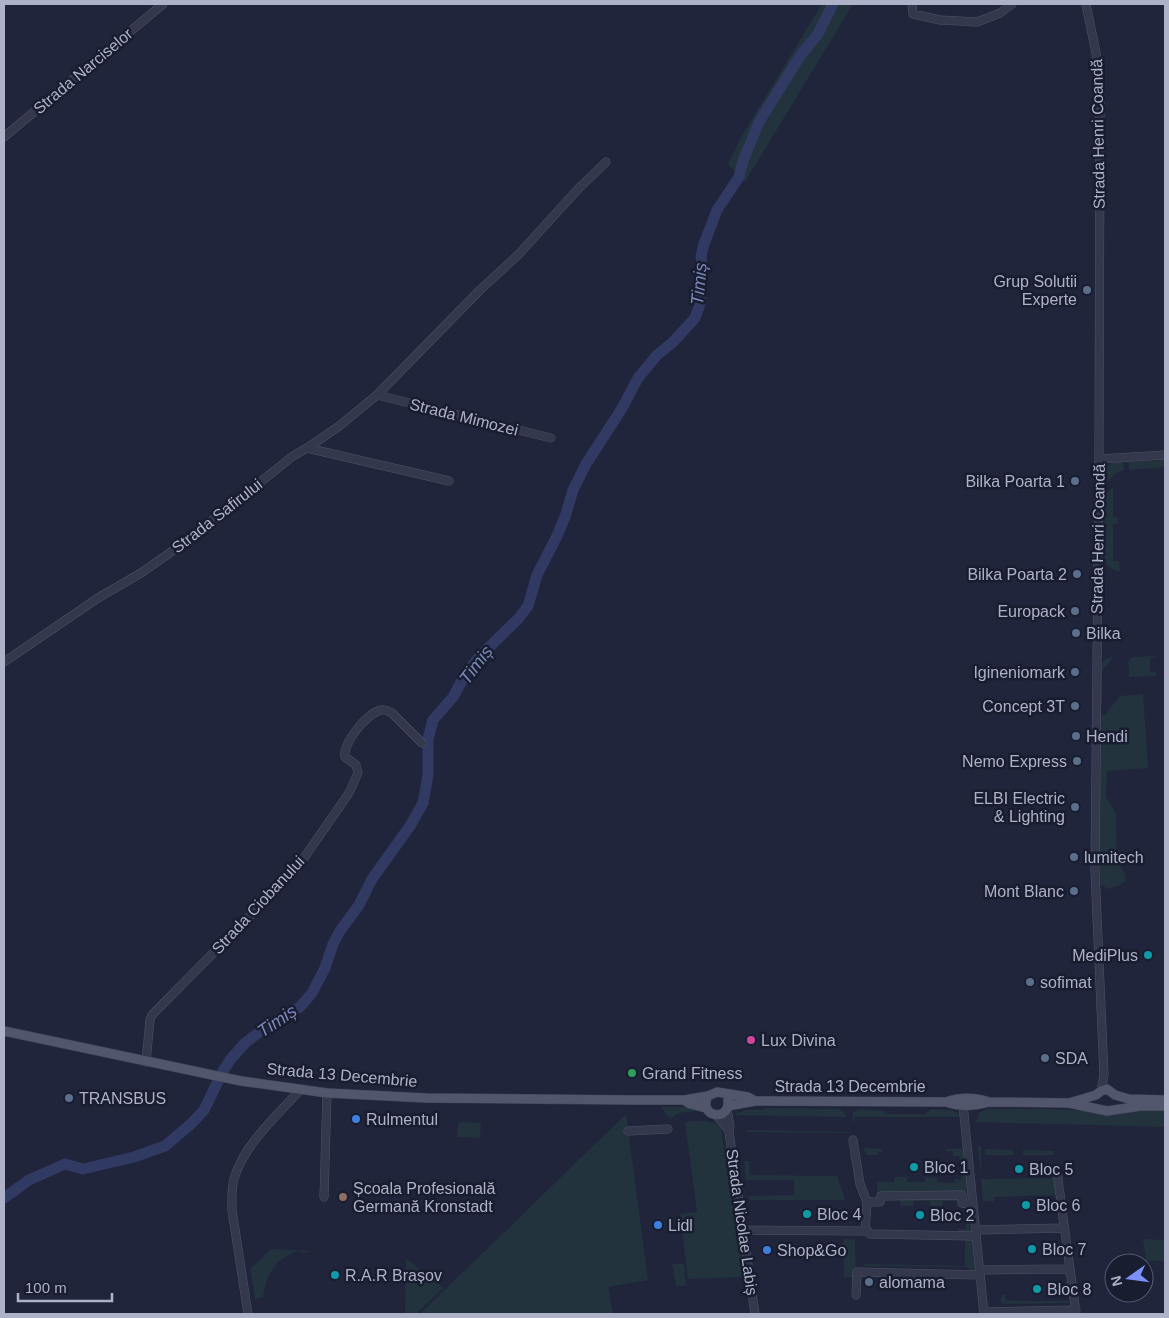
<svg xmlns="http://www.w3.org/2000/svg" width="1169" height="1318" font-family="Helvetica,sans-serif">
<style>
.green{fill:#22333d}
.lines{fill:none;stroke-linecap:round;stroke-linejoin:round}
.river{stroke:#303a63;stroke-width:11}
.minor-casing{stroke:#4e5267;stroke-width:9}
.major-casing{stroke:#3d4155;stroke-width:10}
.minor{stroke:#34384c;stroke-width:8}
.major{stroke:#51566c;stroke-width:9}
.service-dot{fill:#5c6f8a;stroke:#191d30;stroke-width:2}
.culture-dot{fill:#0f9aa8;stroke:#191d30;stroke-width:2}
.hotel-dot{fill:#d1479c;stroke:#191d30;stroke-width:2}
.leisure-dot{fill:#2e9e5b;stroke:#191d30;stroke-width:2}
.shop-dot{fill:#3f7fe0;stroke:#191d30;stroke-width:2}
.education-dot{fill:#8d6e63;stroke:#191d30;stroke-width:2}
.labels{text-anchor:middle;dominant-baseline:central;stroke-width:5;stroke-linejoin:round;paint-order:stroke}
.street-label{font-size:16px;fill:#aeb2c8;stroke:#191d30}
.poi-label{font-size:16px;fill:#aeb2c8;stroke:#191d30;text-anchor:start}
.water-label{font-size:18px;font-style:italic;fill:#7b87b8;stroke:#191d30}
</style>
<rect width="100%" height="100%" fill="#20253c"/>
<!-- green -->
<path class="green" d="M 822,4 L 853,4 L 745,182 L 728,164 L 741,137 Z
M 1165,460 L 1165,467 L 1129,470 L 1129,462 Z
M 1114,462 L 1123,462 L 1124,470 L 1116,473 L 1103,487 L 1104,469 L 1110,464 Z
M 1113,487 L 1113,517 L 1117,517 L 1118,523 L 1113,524 L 1113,561 L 1119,561 L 1120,571 C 1110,571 1105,564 1104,555 L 1105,495 Z
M 1155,656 L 1155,657 L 1150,658 L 1150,672 L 1156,672 L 1156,676 L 1129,677 L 1129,667 L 1127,664 L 1132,657 Z
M 1114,657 L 1102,671 L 1102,703 L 1100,705 L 1099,666 L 1106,659 Z
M 1143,694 L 1148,768 L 1107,771 L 1106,797 L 1116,814 L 1117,863 L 1125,873 L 1126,882 L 1122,882 L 1120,885 L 1108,889 L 1100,884 L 1100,718 L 1102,714 L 1104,716 L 1120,696 Z
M 661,1107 L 684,1107 L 696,1111 L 678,1113 L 670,1119 Z
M 764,1108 L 838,1109 L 844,1112 L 846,1117 L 733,1115 L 732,1130 L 732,1113 L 733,1115 L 745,1110 L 764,1110 Z
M 860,1109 L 883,1111 L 889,1114 L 925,1114 L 931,1109 L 951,1110 L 958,1113 L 961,1124 L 958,1117 L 855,1117 L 855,1121 L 853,1121 L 853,1112 Z
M 987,1109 L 1049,1109 L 1117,1112 L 1165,1110 L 1165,1127 L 976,1122 L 979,1113 Z
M 626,1114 L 648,1280 L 608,1287 L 613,1314 L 420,1314 Z
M 458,1122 L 481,1123 L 480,1138 L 457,1137 Z
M 685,1122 C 696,1120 714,1119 721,1128 L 744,1277 L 688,1279 L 680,1214 L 697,1212 Z
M 746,1130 L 851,1132 L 851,1133 L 746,1132 Z
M 962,1143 L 966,1183 L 966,1205 L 959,1201 L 943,1201 L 942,1206 L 930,1206 L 930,1201 L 913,1201 L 913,1206 L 901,1206 L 900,1200 L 877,1200 L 877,1182 L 894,1182 L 895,1177 L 907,1177 L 907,1182 L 925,1182 L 925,1177 L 937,1178 L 937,1182 L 954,1183 L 955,1179 L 961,1180 L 960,1156 L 953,1156 L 953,1151 L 946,1151 L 946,1149 L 962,1149 Z
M 978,1146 L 981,1147 L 981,1179 L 1057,1178 L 1058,1195 L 994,1197 L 994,1202 L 983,1201 Z
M 863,1148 L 882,1149 L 882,1152 L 878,1152 L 878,1155 L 867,1155 Z
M 985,1149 L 1013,1150 L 1013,1155 L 985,1155 Z
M 1023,1150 L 1053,1151 L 1053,1155 L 1023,1155 Z
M 744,1161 L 749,1161 L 750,1175 L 837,1176 L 845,1200 L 749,1200 L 749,1196 L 794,1195 L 794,1180 L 746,1180 Z
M 966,1210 L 968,1210 L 970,1232 L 958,1232 L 958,1229 L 966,1229 Z
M 843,1239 L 855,1239 L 856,1275 L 853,1277 L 844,1277 Z
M 1143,1239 L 1165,1240 L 1165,1261 L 1146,1261 Z
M 965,1240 L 972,1240 L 975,1271 L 969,1271 L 968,1267 L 864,1266 L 864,1264 L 965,1266 Z
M 271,1249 L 312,1251 L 302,1253 L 300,1251 C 276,1256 266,1275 263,1297 L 255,1299 L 250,1269 Z
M 406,1258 L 443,1288 L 416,1314 L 405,1314 Z
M 672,1264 L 684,1264 L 686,1286 L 676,1286 Z
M 1002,1295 L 1005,1295 L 1006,1301 L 1069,1301 L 1069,1303 L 1003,1304 L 1000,1301 Z"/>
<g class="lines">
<!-- river -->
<path class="river" d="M 4,1198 L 29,1180 L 65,1164 L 83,1169 L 134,1157 L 165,1146 L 192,1123 L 204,1110 L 223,1071 L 230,1060 L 245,1043 L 262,1030 L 300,1007 L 312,993 L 325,968 L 333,944 L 340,931 L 359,905 L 372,879 L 410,826 L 423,803 L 428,775 L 428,739 L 433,720 L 453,697 L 465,675 L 479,657 L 518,619 L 528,606 L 537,575 L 557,536 L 565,517 L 573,490 L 586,464 L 621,410 L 638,378 L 657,355 L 673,342 L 695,318 L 700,304 L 702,265 L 701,256 L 704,244 L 717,210 L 739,177 L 743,161 L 759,122 L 800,56 L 818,34 L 833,4"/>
<!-- minor casing -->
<g class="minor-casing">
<path id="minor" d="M 912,4 L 913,14 L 940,20 L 977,22 L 1000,13 L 1012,4
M 1086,4 L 1098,63 L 1100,100 L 1099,459 L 1095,871 L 1104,1075 L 1101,1091
M 4,137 L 163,4
M 377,395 L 551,438
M 307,448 L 338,427 L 377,395 L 480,290 L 518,255 L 579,188 L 606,162
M 1099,459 L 1165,455
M 4,662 L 98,598 L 141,573 L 181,545 L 293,456 L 307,448 L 449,481
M 146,1062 L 150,1020 L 152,1015 L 297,868 L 349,793 L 358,773 L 356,765 L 345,757 C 342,744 367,713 381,710 C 385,709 388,711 392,713 L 422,743
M 963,1105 L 984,1314
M 727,1109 L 730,1126 L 729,1132 L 755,1314
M 716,1115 L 729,1130
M 628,1131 L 668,1129
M 853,1140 L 860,1184 L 867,1202 L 865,1231
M 1057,1172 L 1076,1314
M 324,1197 L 327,1093
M 867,1202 L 880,1202 L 881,1196 L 962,1195 L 962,1203 L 968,1204
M 743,1230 L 865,1231 L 868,1231 L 870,1234 L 976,1236
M 976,1230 L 1064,1228
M 980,1270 L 1070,1269
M 856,1295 L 857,1272 L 980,1275
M 984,1312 L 1076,1310
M 248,1314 L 232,1210 C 232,1200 231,1190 234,1179 C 244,1144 277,1116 301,1089"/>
</g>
<!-- major casing -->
<g class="major-casing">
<path id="major" d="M 4,1031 L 241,1081 L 327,1093 L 426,1098 L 633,1100 L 684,1100 L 708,1096 L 717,1092 L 748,1097 L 755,1101
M 708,1096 C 697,1117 731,1123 728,1100
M 684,1100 L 690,1104 L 706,1108
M 946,1102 C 960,1107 975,1106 989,1102
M 1069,1103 L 1096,1095 L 1101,1091 L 1107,1089 L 1115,1095 L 1129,1099 L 1165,1100
M 728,1106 L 755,1101 L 946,1102 C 960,1097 974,1097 989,1102 L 1069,1103 L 1107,1111 L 1141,1106 L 1165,1106"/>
</g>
<!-- minor -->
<use href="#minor" class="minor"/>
<!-- major -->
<use href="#major" class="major"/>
</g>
<!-- markers -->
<g class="service-dot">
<circle cx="1087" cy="290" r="5"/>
<circle cx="1075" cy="481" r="5"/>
<circle cx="1077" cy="574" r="5"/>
<circle cx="1075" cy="611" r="5"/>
<circle cx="1076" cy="633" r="5"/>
<circle cx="1075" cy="672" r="5"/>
<circle cx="1075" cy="706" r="5"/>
<circle cx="1076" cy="736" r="5"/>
<circle cx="1077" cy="761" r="5"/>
<circle cx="1075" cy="807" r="5"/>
<circle cx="1074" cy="857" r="5"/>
<circle cx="1074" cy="891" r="5"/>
<circle cx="1030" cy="982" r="5"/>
<circle cx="1045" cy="1058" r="5"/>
<circle cx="69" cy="1098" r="5"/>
<circle cx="869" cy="1282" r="5"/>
</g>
<g class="culture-dot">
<circle cx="1148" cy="955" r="5"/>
<circle cx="914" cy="1167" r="5"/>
<circle cx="1019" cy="1169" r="5"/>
<circle cx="1026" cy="1205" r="5"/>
<circle cx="807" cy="1214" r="5"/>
<circle cx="920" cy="1215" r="5"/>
<circle cx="1032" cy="1249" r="5"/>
<circle cx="335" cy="1275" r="5"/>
<circle cx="1037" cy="1289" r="5"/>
</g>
<circle class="hotel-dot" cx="751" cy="1040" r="5"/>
<circle class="leisure-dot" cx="632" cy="1073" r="5"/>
<g class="shop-dot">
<circle cx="356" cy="1119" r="5"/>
<circle cx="658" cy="1225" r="5"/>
<circle cx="767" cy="1250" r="5"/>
</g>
<circle class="education-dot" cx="343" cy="1197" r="5"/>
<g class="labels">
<!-- street labels -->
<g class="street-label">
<text transform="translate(83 71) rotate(-40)">Strada Narciselor</text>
<text transform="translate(1098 134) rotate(-91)">Strada Henri Coandă</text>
<text transform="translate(464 417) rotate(14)">Strada Mimozei</text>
<text transform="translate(217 516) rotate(-38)">Strada Safirului</text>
<text transform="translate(1098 539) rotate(-89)">Strada Henri Coandă</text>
<text transform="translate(258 905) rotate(-47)">Strada Ciobanului</text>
<text transform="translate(342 1075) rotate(5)">Strada 13 Decembrie</text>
<text x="850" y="1086">Strada 13 Decembrie</text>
<text transform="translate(742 1222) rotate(82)">Strada Nicolae Labiș</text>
</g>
<!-- poi labels -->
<g class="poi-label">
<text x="1077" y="281" text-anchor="end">Grup Solutii<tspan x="1077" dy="18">Experte</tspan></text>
<text x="1065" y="481" text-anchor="end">Bilka Poarta 1</text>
<text x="1067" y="574" text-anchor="end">Bilka Poarta 2</text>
<text x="1065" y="611" text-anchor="end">Europack</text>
<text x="1086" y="633">Bilka</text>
<text x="1065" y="672" text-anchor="end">Igineniomark</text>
<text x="1065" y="706" text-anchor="end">Concept 3T</text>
<text x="1086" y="736">Hendi</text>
<text x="1067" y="761" text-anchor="end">Nemo Express</text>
<text x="1065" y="798" text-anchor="end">ELBI Electric<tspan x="1065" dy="18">&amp; Lighting</tspan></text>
<text x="1084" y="857">lumitech</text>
<text x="1064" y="891" text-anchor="end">Mont Blanc</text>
<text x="1138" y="955" text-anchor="end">MediPlus</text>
<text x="1040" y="982">sofimat</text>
<text x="761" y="1040">Lux Divina</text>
<text x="1055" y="1058">SDA</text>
<text x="642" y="1073">Grand Fitness</text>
<text x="79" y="1098">TRANSBUS</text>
<text x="366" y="1119">Rulmentul</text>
<text x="924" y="1167">Bloc 1</text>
<text x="1029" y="1169">Bloc 5</text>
<text x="353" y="1188">Școala Profesională<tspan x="353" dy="18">Germană Kronstadt</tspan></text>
<text x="1036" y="1205">Bloc 6</text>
<text x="817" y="1214">Bloc 4</text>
<text x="930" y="1215">Bloc 2</text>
<text x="668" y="1225">Lidl</text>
<text x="1042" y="1249">Bloc 7</text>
<text x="777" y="1250">Shop&amp;Go</text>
<text x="345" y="1275">R.A.R Brașov</text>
<text x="879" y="1282">alomama</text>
<text x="1047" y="1289">Bloc 8</text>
</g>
<!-- water labels -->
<g class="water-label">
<text transform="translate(699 284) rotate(-85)">Timiș</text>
<text transform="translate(476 665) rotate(-53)">Timiș</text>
<text transform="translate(277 1021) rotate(-34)">Timiș</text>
</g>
</g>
<!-- border -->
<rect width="1169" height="1318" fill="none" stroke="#aeb2c8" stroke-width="10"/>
<!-- north arrow -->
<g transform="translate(1129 1278) rotate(256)"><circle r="24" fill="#191d30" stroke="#55596d"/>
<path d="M0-4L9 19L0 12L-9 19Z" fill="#7c91ff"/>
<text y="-8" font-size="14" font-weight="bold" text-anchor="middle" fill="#aeb2c8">N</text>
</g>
<!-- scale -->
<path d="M18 1293v8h94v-8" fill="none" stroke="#aeb2c8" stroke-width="2.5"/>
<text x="25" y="1293" font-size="15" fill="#aeb2c8" stroke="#191d30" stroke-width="4" paint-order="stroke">100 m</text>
</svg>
